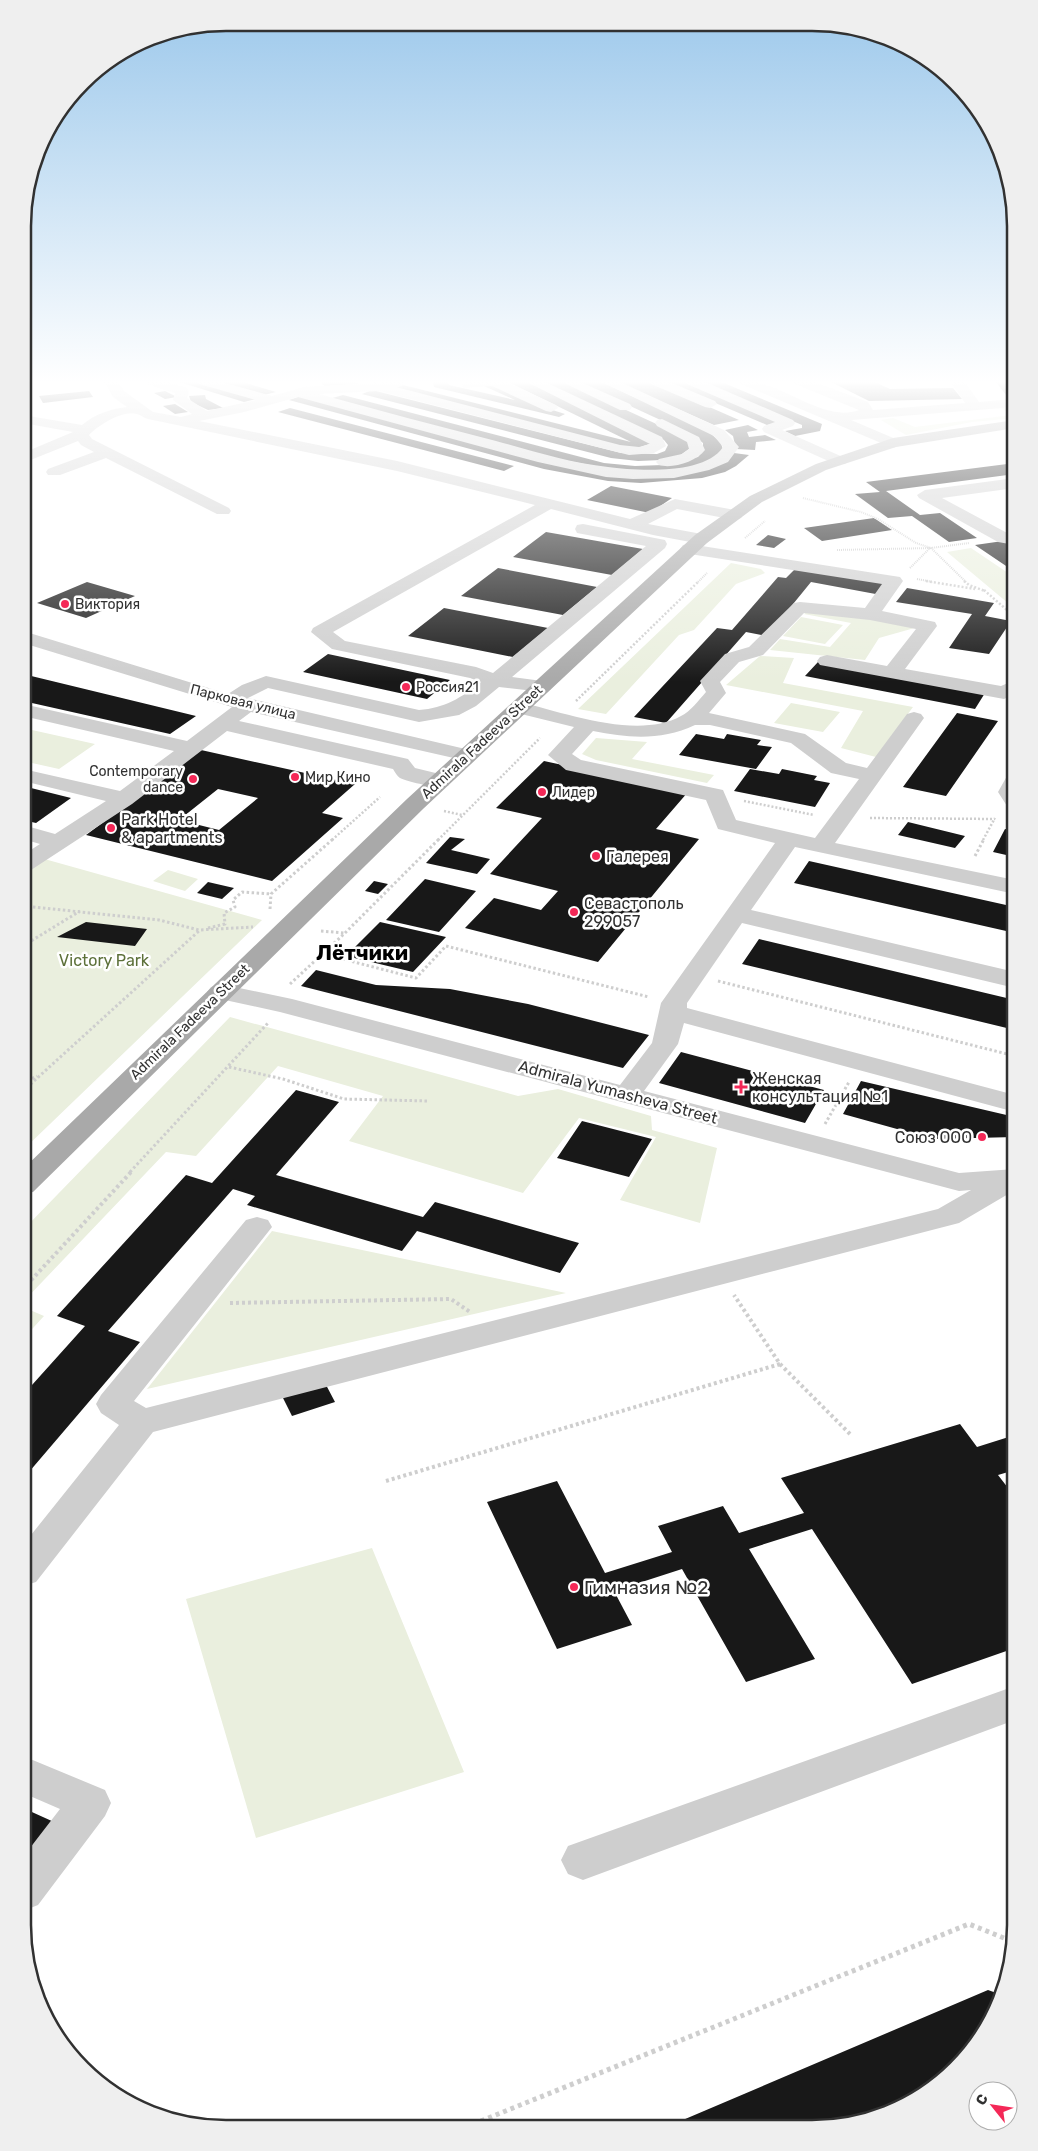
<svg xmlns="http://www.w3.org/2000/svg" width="1038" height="2151" font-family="Rubik,sans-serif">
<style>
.green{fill:#eaefde}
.building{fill:#181818;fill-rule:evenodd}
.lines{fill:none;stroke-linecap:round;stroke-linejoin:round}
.path-far4{stroke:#cecece;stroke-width:2;stroke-dasharray:1 1;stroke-linecap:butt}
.path-far3{stroke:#cecece;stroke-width:2.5;stroke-dasharray:2 2;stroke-linecap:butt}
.path-far2{stroke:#cecece;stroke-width:3;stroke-dasharray:2.5 2.5;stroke-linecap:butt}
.path-far1{stroke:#cecece;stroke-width:4;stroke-dasharray:3 3;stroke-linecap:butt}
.path{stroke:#cecece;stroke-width:5;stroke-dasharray:4 4;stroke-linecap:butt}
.minor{fill:#cecece;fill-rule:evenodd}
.major{fill:#a9a9a9;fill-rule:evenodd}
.poi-dot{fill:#f42857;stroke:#fff;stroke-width:2}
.labels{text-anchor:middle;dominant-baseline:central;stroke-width:5;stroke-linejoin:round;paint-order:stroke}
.far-poi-label{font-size:14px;fill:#313131;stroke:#fff;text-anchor:start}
.far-street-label{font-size:14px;fill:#313131;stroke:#fff}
.poi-label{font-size:16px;fill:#313131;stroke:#fff;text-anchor:start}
.park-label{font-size:16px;fill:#5d713a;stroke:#fff}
.street-label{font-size:16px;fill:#313131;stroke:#fff}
.near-poi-label{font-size:19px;fill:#313131;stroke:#fff;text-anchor:start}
.district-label{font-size:21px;font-weight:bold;fill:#000;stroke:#fff}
.rim{fill:none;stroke:#313131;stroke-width:2.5}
</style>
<rect width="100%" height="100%" fill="#fff"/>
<!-- green -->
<path class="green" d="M 1001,408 L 1015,408 L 1015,418 L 972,422 L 906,435 L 881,420 L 893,418 L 915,427 L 1012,415 Z
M 971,548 L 1011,575 L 1015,575 L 1015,609 L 947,552 Z
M 731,563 L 761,569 L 765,573 L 736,584 L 694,630 L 679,635 L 606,714 L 578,709 Z
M 810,610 L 918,627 L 879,638 L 865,660 L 770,650 L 780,639 L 830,647 L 851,623 L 804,614 Z
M 801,617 L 843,625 L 825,644 L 783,636 Z
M 760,656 L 794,658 L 783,683 L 913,707 L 876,757 L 841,748 L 863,711 L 726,685 Z
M 791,703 L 840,712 L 823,732 L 774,723 Z
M 23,728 L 95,744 L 59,769 L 23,761 Z
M 596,738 L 647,742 L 632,759 L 714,775 L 707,783 L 596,760 L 582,754 Z
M 23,853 L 262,920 L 23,1150 Z
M 168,870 L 198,879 L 185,891 L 153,881 Z
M 230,1017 L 518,1096 L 558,1089 L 651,1116 L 652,1130 L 717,1148 L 700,1223 L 620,1200 L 656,1137 L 579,1118 L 523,1193 L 349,1141 L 383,1096 L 278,1066 L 196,1156 L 166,1152 L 23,1302 L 23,1230 Z
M 272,1231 L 566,1293 L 147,1389 Z
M 23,1307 L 44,1316 L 23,1339 Z
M 372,1548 L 464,1772 L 256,1838 L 186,1599 Z"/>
<!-- building -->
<path class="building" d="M 176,381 L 197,381 L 256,399 L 244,402 Z
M 216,381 L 239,381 L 276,392 L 264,395 Z
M 329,381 L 352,381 L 359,384 L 326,387 L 320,382 Z
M 433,381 L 447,381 L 449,385 L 515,400 L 484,386 L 496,383 L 543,407 L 565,414 L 559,417 L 434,387 Z
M 506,381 L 525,381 L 655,442 L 632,450 L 392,389 L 403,385 L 631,442 Z
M 542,381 L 563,381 L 676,433 L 689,442 L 689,449 L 679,456 L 661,460 L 638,461 L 611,458 L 362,394 L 372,390 L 621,453 L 657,454 L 665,451 L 668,445 L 664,440 Z
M 576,381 L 599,381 L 708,431 L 721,443 L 723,450 L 716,459 L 701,466 L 650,472 L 586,467 L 329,399 L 343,395 L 604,463 L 635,466 L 663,465 L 698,457 L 703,451 L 703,443 L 693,435 Z
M 615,381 L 650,381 L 739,420 L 714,425 Z
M 664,381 L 683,381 L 781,422 L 767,425 Z
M 699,381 L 719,381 L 822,424 L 820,431 L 795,436 L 785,431 L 802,428 L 802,425 Z
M 829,381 L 873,381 L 890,389 L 953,388 L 962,399 L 869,401 Z
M 995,381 L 1015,381 L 1015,396 L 1007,396 Z
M 89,391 L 93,397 L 43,403 L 39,396 Z
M 165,391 L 177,397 L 165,399 L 154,393 Z
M 205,395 L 206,399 L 223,408 L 208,410 L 191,402 L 189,396 Z
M 301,396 L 482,445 L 649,476 L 725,462 L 734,453 L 749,455 L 736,466 L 725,472 L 702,478 L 641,483 L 608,481 L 544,469 L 289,400 Z
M 175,404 L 188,412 L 175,414 L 163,406 Z
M 290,408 L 514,466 L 504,471 L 278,412 Z
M 748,425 L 758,430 L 747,432 L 749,437 L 765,435 L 776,440 L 756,442 L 755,450 L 736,449 L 733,436 L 725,430 Z
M 1015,463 L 1015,474 L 886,491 L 920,515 L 940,513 L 977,538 L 949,542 L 912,516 L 888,518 L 855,494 L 880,492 L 866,482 Z
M 611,486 L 672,498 L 650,513 L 587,500 Z
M 874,518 L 892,530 L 822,541 L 804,528 Z
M 546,532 L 643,549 L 612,575 L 513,557 Z
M 768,535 L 786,539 L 774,548 L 756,545 Z
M 1003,541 L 1015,549 L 1015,572 L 975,545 Z
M 797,567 L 890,582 L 881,595 L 811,582 L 767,636 L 746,632 L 666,723 L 634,717 L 717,628 L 732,630 L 778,577 L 786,578 Z
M 498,568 L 597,587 L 563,615 L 461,596 Z
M 87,582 L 135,596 L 86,618 L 37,603 Z
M 907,588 L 994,603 L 985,616 L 1011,621 L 989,654 L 949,648 L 972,614 L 896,602 Z
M 444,608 L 548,628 L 513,657 L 408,636 Z
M 328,654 L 450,680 L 427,699 L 303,672 Z
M 818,662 L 985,693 L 975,709 L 805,676 Z
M 23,674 L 196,716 L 170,734 L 23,701 Z
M 957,713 L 998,721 L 946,796 L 903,787 Z
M 696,734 L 724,739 L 727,734 L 761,740 L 757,745 L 772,747 L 756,769 L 679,755 Z
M 201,750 L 355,784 L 322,813 L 343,818 L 272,881 L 86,835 ZM 218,789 L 258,798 L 219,830 L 179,820 Z
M 544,761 L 688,792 L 656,829 L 699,839 L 598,962 L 465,928 L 494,898 L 541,910 L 558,891 L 490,874 L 542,818 L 496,808 Z
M 750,769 L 779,774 L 782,769 L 817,776 L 814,780 L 830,783 L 815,807 L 734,791 Z
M 23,786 L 71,798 L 36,823 L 23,820 Z
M 908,822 L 965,836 L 955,848 L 898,835 Z
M 1005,829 L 1015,831 L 1015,857 L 993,852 Z
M 450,837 L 465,839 L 451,850 L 490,859 L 477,874 L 426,863 Z
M 809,861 L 1015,907 L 1015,933 L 794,883 Z
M 425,879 L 476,891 L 439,932 L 386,920 Z
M 374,881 L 388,884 L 378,894 L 365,891 Z
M 208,882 L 234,888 L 222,899 L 197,893 Z
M 86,922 L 147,929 L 135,946 L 57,937 Z
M 380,922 L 446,937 L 413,972 L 346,956 Z
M 759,939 L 1015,1000 L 1015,1030 L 742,964 Z
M 316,970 L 376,985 L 450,989 L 528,1004 L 649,1035 L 623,1068 L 301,986 Z
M 681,1052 L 824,1090 L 805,1123 L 659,1083 Z
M 861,1081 L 1015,1117 L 1015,1137 L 933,1139 L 843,1114 Z
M 296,1090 L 339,1102 L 276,1175 L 423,1217 L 435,1202 L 579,1243 L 560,1273 L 417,1231 L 402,1251 L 247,1205 L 255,1196 L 233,1189 L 108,1331 L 140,1342 L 23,1479 L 23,1395 L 85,1326 L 57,1316 L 186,1175 L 212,1183 Z
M 582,1121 L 652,1139 L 629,1177 L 557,1158 Z
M 325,1383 L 335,1402 L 292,1416 L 282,1396 Z
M 960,1424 L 977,1447 L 1015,1435 L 1015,1470 L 998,1475 L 1015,1497 L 1015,1648 L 912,1684 L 812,1529 L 749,1549 L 815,1659 L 746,1682 L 682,1569 L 614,1591 L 632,1625 L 557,1649 L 487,1502 L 557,1481 L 605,1573 L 672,1552 L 658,1526 L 723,1506 L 739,1533 L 804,1513 L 781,1478 Z
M 23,1808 L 54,1822 L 23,1866 Z
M 988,1990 L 1002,1995 L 973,2049 L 925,2094 L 877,2118 L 812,2128 L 664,2128 Z"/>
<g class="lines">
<!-- path-far4 -->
<path class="path-far4" d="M 803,498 L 861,512 L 878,519 L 916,543 L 931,548 L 969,543
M 745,538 L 765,521
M 837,550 L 931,548 L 966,582
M 910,568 L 930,548
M 917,579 L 933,582
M 698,582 L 707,573"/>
<!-- path-far3 -->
<path class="path-far3" d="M 926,581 L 975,589
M 964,581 L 969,585 L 985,591
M 984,590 L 1015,617
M 576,701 L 699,581
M 744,801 L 814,815
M 444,811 L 462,815
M 870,818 L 995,819
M 332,840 L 380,797
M 438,840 L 540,738
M 983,840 L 995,818"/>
<!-- path-far2 -->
<path class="path-far2" d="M 975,856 L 984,839
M 23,906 L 159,920 L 199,930 L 253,927
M 270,909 L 271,894 L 333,839
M 208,928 L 225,924 L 224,913 L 235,907 L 233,900 L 242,892 L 271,894
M 321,931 L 344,933
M 23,946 L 80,911
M 323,954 L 416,978 L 446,946 L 649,997
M 718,981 L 1015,1056
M 290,984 L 345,933 L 439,839
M 229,1067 L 283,1079 L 344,1099 L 428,1101
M 23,1083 L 37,1076
M 23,1091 L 200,930
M 825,1124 L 849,1082
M 130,1172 L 268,1023"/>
<!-- path-far1 -->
<path class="path-far1" d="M 23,1289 L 132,1171
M 230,1303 L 451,1299 L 470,1312
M 780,1364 L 851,1435
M 386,1481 L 780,1364 L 734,1295"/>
<!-- path -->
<path class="path" d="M 466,2127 L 969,1924 L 1014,1942"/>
<!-- minor -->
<path class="minor" d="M 104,381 L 118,381 L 124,391 L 153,412 L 181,417 L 192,414 L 173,400 L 175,393 L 147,384 L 145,381 L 165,381 L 187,388 L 189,391 L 187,398 L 207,411 L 256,400 L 199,384 L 197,381 L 218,381 L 272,396 L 304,387 L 402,381 L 404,383 L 402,386 L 396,387 L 620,445 L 639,447 L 650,444 L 525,381 L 543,381 L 662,437 L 666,446 L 654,453 L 629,455 L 379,391 L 319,394 C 378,410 437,426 496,441 C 533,451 570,463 608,467 C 638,471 705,475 723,447 L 714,436 L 600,381 L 618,381 L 724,430 L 739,447 L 728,462 L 709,470 L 674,478 L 633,479 L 606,477 L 538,462 L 298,397 L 244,412 L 199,421 L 397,461 L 630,519 L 675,499 L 735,510 L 741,512 L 743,515 L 741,518 L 735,520 L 677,509 L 648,524 L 707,535 L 709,539 L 707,543 L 701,544 L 653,535 L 551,509 L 333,632 L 345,641 L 476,667 L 493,673 L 646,546 L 577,533 L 575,529 L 577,525 L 583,524 L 665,540 L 667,544 L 665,548 L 512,677 L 550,682 L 553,686 L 550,690 L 543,692 L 499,687 L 476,706 L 459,715 L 419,722 L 268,688 L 248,698 L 474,751 L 478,755 L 474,759 L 467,761 L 251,712 L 239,721 L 408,759 L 415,768 L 448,776 L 451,781 L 448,786 C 438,788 410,783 400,778 C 397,776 395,772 393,769 L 227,731 L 132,804 L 31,870 L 23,872 L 23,855 L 40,844 L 23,839 L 23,825 L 55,834 L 106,801 L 23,781 L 23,769 L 120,791 L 174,751 L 23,716 L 23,704 L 187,741 L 232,707 L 23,643 L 23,631 L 228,694 L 242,685 L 266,676 L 419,710 C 445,708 461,698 481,682 L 470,678 L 332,649 L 311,632 L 313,628 L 535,505 L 397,471 L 148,419 C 144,418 141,415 137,414 C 122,410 99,425 89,435 L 92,439 L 229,508 L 231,511 L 229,514 L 217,514 L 106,458 L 60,475 L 48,475 L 46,472 L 48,469 L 94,452 L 81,445 L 78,441 L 23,463 L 23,453 L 73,432 L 23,423 L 23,415 L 82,425 C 95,414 110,409 127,407 L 113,397 Z
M 470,381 L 504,381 L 556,405 L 558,408 L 551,412 L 546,411 L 492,386 L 464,388 L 462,385 L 464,382 Z
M 560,381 L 578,381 L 630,404 L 632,407 L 630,410 L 620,410 Z
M 649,381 L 667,381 L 715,401 L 717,404 L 710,408 L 705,407 L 651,384 Z
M 685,381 L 703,381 L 793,420 L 795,423 L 793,426 L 782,430 L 845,458 L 848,461 L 845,464 L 835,464 L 764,432 L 762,429 L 764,426 L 775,422 L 687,384 Z
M 739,381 C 779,378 822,424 859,410 L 795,384 L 793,381 L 812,381 L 868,402 L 873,410 L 965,403 L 950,381 L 964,381 L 979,402 L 1015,399 L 1015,407 L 851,420 L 898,440 L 901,443 L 898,446 L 893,448 L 741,384 Z
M 662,419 L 699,437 L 705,450 C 696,462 672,469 659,465 L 656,462 L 659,459 L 682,454 L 689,449 L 687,442 L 657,426 L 655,423 L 657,420 Z
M 1015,478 L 1015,488 L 942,498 L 1009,534 L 1015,535 L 1015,545 L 998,542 L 919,498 L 917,495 L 925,490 Z
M 689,544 L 900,577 L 903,581 L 882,611 L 935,622 L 937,626 L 905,669 L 1001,686 L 1015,680 L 1015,694 L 1004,699 L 820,665 L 817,661 L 820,657 L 827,655 L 887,666 L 916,629 L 870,620 L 804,613 L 763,655 L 739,662 L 720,682 L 726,693 L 709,713 L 805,734 L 846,763 L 867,768 L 907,714 L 914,712 L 921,714 L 924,718 L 835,843 L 1015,880 L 1015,894 L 795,847 L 751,910 L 1015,972 L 1015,988 L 742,923 L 687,1003 L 687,1008 L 1015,1095 L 1015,1112 L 684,1023 L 678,1044 L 644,1091 L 959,1173 L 1015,1169 L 1015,1190 L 959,1223 L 153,1432 L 36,1582 L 23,1586 L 23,1545 L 119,1425 L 101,1413 L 96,1404 L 101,1395 L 246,1220 L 257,1217 L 268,1220 L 272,1227 L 134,1401 L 146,1408 L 938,1209 L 971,1190 L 959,1191 L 280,1012 L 211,997 L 207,992 L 211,987 L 220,984 L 292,999 L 620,1085 L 652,1043 L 661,1003 L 775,843 L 718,829 L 706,800 L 566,770 L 548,755 L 574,727 L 513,712 L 510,708 L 513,704 L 520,702 C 565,713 638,740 681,716 C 691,711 698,701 706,692 L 700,681 L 725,654 L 749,647 L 794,603 L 800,602 L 865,608 L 882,584 L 683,553 L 680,549 L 683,545 ZM 695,725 L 710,725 L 791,743 L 831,773 L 859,779 L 815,838 L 736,820 L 723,790 L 581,760 L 572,754 L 593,731 C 628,738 661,741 695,725 Z
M 1015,774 L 1015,808 L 1007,806 L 998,792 L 1007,776 Z
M 1015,1686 L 1015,1720 L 583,1880 L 568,1874 L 561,1860 L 568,1846 Z
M 23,1756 L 105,1790 L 111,1803 L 105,1816 L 38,1905 L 23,1911 L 23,1857 L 60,1809 L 23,1793 Z"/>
<!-- major -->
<path class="major" d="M 1015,420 L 1015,428 L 896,447 L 826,470 L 762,502 L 707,543 L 423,809 L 33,1192 L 23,1194 L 23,1169 L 407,799 L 695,535 L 750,496 L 816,464 L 893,438 Z"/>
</g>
<!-- sky -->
<linearGradient id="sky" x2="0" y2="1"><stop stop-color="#9cc8eb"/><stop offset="0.56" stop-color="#fff"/><stop offset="1" stop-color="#fff" stop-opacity="0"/></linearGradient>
<rect width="1038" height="682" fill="url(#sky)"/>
<!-- markers -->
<g class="poi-dot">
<circle cx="65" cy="604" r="5"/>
<circle cx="406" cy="687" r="5"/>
<circle cx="295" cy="777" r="5"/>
<circle cx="193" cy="779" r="5"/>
<circle cx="542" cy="792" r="5"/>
<circle cx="111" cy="828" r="5"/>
<circle cx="596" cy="856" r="5"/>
<circle cx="574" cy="912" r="5"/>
<path d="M738.5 1079.5h5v5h5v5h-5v5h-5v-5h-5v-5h5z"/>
<circle cx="982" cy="1137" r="5"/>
<circle cx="574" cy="1587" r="5"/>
</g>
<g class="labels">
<!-- far-poi labels -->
<g class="far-poi-label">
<text x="75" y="604">Виктория</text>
<text x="416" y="687">Россия21</text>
<text x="183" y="771" text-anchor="end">Contemporary<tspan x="183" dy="16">dance</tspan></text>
<text x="305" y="777">Мир Кино</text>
<text x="552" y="792">Лидер</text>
</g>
<!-- far-street labels -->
<g class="far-street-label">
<text transform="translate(243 702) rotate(14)">Парковая улица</text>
<text transform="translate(482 742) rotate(-43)">Admirala Fadeeva Street</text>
<text transform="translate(190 1022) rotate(-44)">Admirala Fadeeva Street</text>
</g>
<!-- poi labels -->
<g class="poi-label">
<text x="121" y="819">Park Hotel<tspan x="121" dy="18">&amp; apartments</tspan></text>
<text x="606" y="856">Галерея</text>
<text x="584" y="903">Севастополь<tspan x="584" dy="18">299057</tspan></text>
<text x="752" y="1078">Женская<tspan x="752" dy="18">консультация №1</tspan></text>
<text x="972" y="1137" text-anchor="end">Союз ООО</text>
</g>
<!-- park labels -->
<g class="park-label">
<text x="104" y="960">Victory Park</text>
</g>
<!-- street labels -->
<g class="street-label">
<text transform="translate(618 1092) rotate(15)">Admirala Yumasheva Street</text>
</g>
<!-- near-poi labels -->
<g class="near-poi-label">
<text x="584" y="1587">Гимназия №2</text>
</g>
<!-- district labels -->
<g class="district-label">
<text x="362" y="952">Лётчики</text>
</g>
</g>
<!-- crop -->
<path d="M0 0H1038V2151H0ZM226 31H812A195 195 0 0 1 1007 226V1925A195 195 0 0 1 812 2120H226A195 195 0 0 1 31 1925V226A195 195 0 0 1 226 31Z" fill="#efefef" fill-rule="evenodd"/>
<path class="rim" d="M226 31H812A195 195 0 0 1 1007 226V1925A195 195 0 0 1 812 2120H226A195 195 0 0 1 31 1925V226A195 195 0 0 1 226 31Z"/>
<!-- north arrow -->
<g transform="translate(993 2106) rotate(300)"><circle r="24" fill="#ffffff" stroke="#adadad"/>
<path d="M0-4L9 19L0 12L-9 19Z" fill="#f42857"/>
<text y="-8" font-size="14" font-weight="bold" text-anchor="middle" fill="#313131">С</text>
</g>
</svg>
